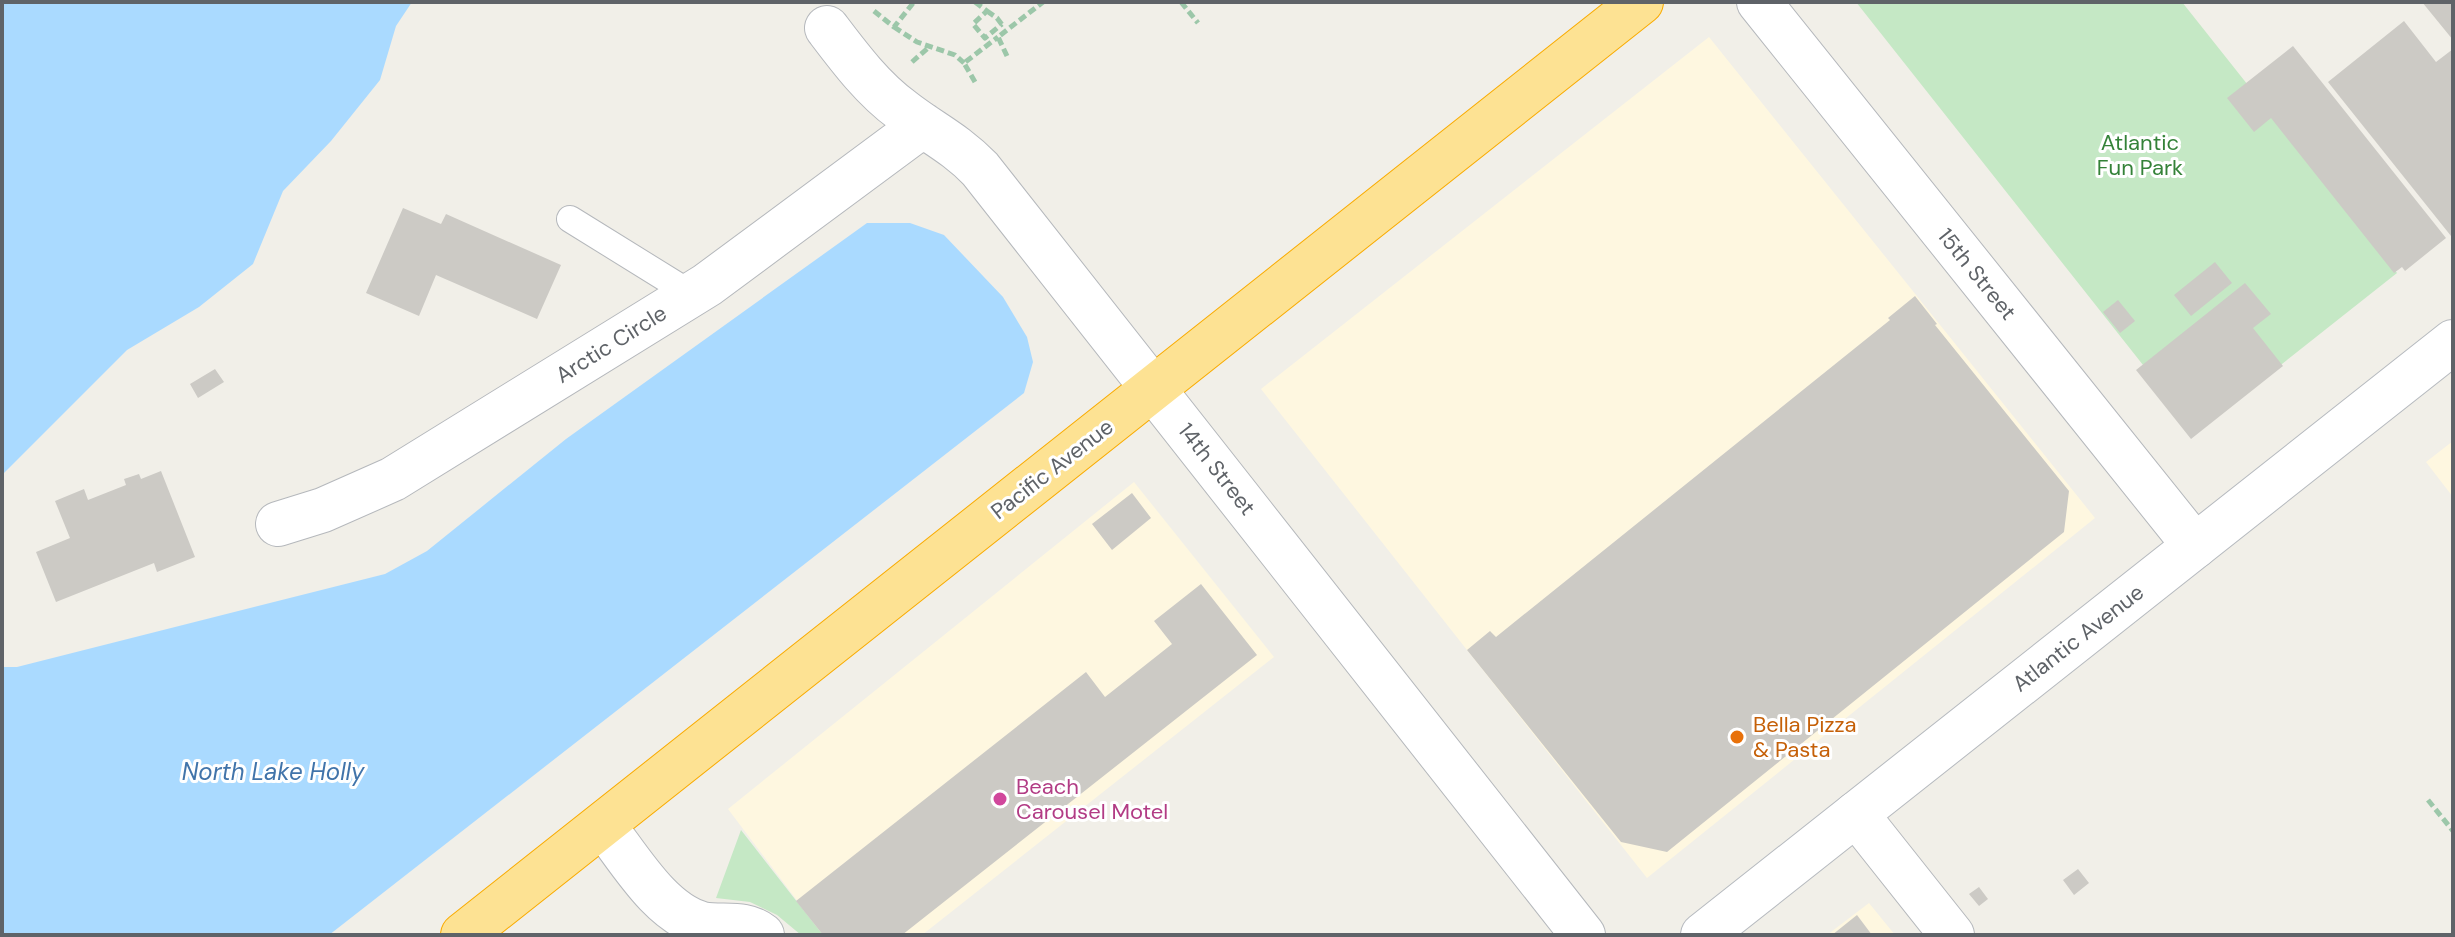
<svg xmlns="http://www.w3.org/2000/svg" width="2455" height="937" font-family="'DM Sans',sans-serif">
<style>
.commercial{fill:#fef7e0}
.green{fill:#c5e8c5}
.water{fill:#aadaff}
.building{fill:#cccac5}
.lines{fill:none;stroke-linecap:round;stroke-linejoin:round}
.lane-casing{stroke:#b5b8bc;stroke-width:28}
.street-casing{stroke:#b5b8bc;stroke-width:46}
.secondary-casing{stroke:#b6babf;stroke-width:46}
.highway-casing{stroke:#f9ab00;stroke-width:46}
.path{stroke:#9cc7a9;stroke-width:5;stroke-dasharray:8 4;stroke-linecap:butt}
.lane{stroke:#fff;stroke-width:26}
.street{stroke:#fff;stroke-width:44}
.secondary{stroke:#fff;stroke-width:44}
.highway{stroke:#fde293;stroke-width:44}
.food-dot{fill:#e8710a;stroke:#fff;stroke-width:3}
.hotel-dot{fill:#d1479c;stroke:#fff;stroke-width:3}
.labels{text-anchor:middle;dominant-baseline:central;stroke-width:6;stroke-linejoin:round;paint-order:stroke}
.park-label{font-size:22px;fill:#348238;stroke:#fff}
.street-label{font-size:22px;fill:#5f6368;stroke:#fff}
.food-label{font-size:22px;fill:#c56008;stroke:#fff;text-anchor:start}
.hotel-label{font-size:22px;fill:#b23c85;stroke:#fff;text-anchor:start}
.water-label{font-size:24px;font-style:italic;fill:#4174aa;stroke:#fff}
</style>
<rect width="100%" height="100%" fill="#f1efe8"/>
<!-- commercial -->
<path class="commercial" d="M 1709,37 L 2095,518 L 1647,878 L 1261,389 Z
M 2453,441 L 2453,497 L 2426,462 Z
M 1134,482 L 1274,657 L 922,935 L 823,935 L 728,809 Z
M 1869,903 L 1895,935 L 1827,935 Z"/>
<!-- green -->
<path class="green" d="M 1856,2 L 2182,2 L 2397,273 L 2196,432 Z
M 741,830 L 823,935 L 801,935 L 777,915 L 750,902 L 716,898 Z"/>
<!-- water -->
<path class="water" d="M 2,2 L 412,2 L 396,26 L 380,80 L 331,141 L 283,191 L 253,264 L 199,307 L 127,350 L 2,475 Z
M 867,223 L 910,223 L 944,235 L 1003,297 L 1027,337 L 1033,362 L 1024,393 L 329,935 L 2,935 L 2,667 L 17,667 L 385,574 L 427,551 L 566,439 Z"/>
<!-- building -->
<path class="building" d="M 2422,2 L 2453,2 L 2453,40 Z
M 2404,21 L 2436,62 L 2453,49 L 2451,236 L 2328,82 Z
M 2293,46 L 2446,238 L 2405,271 L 2402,267 L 2394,273 L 2271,118 L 2254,132 L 2227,98 Z
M 403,208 L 441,224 L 446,214 L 561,265 L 537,319 L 436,275 L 419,316 L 366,293 Z
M 2215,262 L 2232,283 L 2191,316 L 2174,295 Z
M 2245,283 L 2271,314 L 2253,328 L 2283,366 L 2191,439 L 2136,370 Z
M 1915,296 L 1937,324 L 1935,325 L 2069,491 L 2064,532 L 1667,852 L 1621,842 L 1467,650 L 1490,631 L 1496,637 L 1890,320 L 1888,318 Z
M 2118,300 L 2135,321 L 2120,333 L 2103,312 Z
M 215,369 L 224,382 L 198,398 L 190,384 Z
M 161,471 L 195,557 L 157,572 L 154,563 L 56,602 L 36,552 L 70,538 L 55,501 L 84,489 L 88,500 L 126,485 L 124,479 L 139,474 L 141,479 Z
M 1132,493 L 1151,518 L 1112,550 L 1092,524 Z
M 1201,584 L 1257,655 L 902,935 L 823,935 L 796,901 L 1086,672 L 1105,697 L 1172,644 L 1154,621 Z
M 2078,869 L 2089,883 L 2074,895 L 2063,880 Z
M 1979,887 L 1988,899 L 1979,906 L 1969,894 Z
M 1857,915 L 1872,935 L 1832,935 Z"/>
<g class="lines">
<!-- lane casing -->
<g class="lane-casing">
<path id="lane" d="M 570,219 L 691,294"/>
</g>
<!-- street casing -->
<g class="street-casing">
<path id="street" d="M 1759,2 L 2195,546
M 827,28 C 849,57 872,88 902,110 C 930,132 955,143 980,169 L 1583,935
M 278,524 L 323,510 L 393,479 L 707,285 L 923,125
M 1856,814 L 1952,935
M 603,825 C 629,858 660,913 702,924 C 722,928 745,921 762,935"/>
</g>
<!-- secondary casing -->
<g class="secondary-casing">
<path id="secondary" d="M 1703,935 L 2453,342"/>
</g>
<!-- highway casing -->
<g class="highway-casing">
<path id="highway" d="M 463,935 L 1641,2"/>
</g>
<!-- path -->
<path class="path" d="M 975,2 L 987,11 L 973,24 L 985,38 L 1002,24
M 1181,2 L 1198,23
M 874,11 L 894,27 L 914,2
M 987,11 L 997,18 L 1003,26
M 894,27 L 917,42 L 955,55 L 964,63
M 1007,56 L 998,37 L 1043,2
M 912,62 L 929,47
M 975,82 L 964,63 L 998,37
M 2428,800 L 2453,831"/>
<!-- lane -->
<use href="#lane" class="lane"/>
<!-- street -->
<use href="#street" class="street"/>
<!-- secondary -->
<use href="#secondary" class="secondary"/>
<!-- highway -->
<use href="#highway" class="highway"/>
</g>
<!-- markers -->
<circle class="food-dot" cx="1737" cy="737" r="8"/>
<circle class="hotel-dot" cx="1000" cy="799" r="8"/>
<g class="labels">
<!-- park labels -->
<g class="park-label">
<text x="2140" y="142">Atlantic<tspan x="2140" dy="25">Fun Park</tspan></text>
</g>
<!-- street labels -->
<g class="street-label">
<text transform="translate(1977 274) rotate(51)">15th Street</text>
<text transform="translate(611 344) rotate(-32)">Arctic Circle</text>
<text transform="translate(1052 469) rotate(-38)">Pacific Avenue</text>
<text transform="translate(1217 469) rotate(52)">14th Street</text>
<text transform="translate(2078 638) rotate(-38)">Atlantic Avenue</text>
</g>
<!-- food labels -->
<g class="food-label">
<text x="1753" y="724">Bella Pizza<tspan x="1753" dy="25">&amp; Pasta</tspan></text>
</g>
<!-- hotel labels -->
<g class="hotel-label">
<text x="1016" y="786">Beach<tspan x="1016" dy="25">Carousel Motel</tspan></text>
</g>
<!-- water labels -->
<g class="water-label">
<text x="273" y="771">North Lake Holly</text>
</g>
</g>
<!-- border -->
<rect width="2455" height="937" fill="none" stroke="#5f6368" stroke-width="8"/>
</svg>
